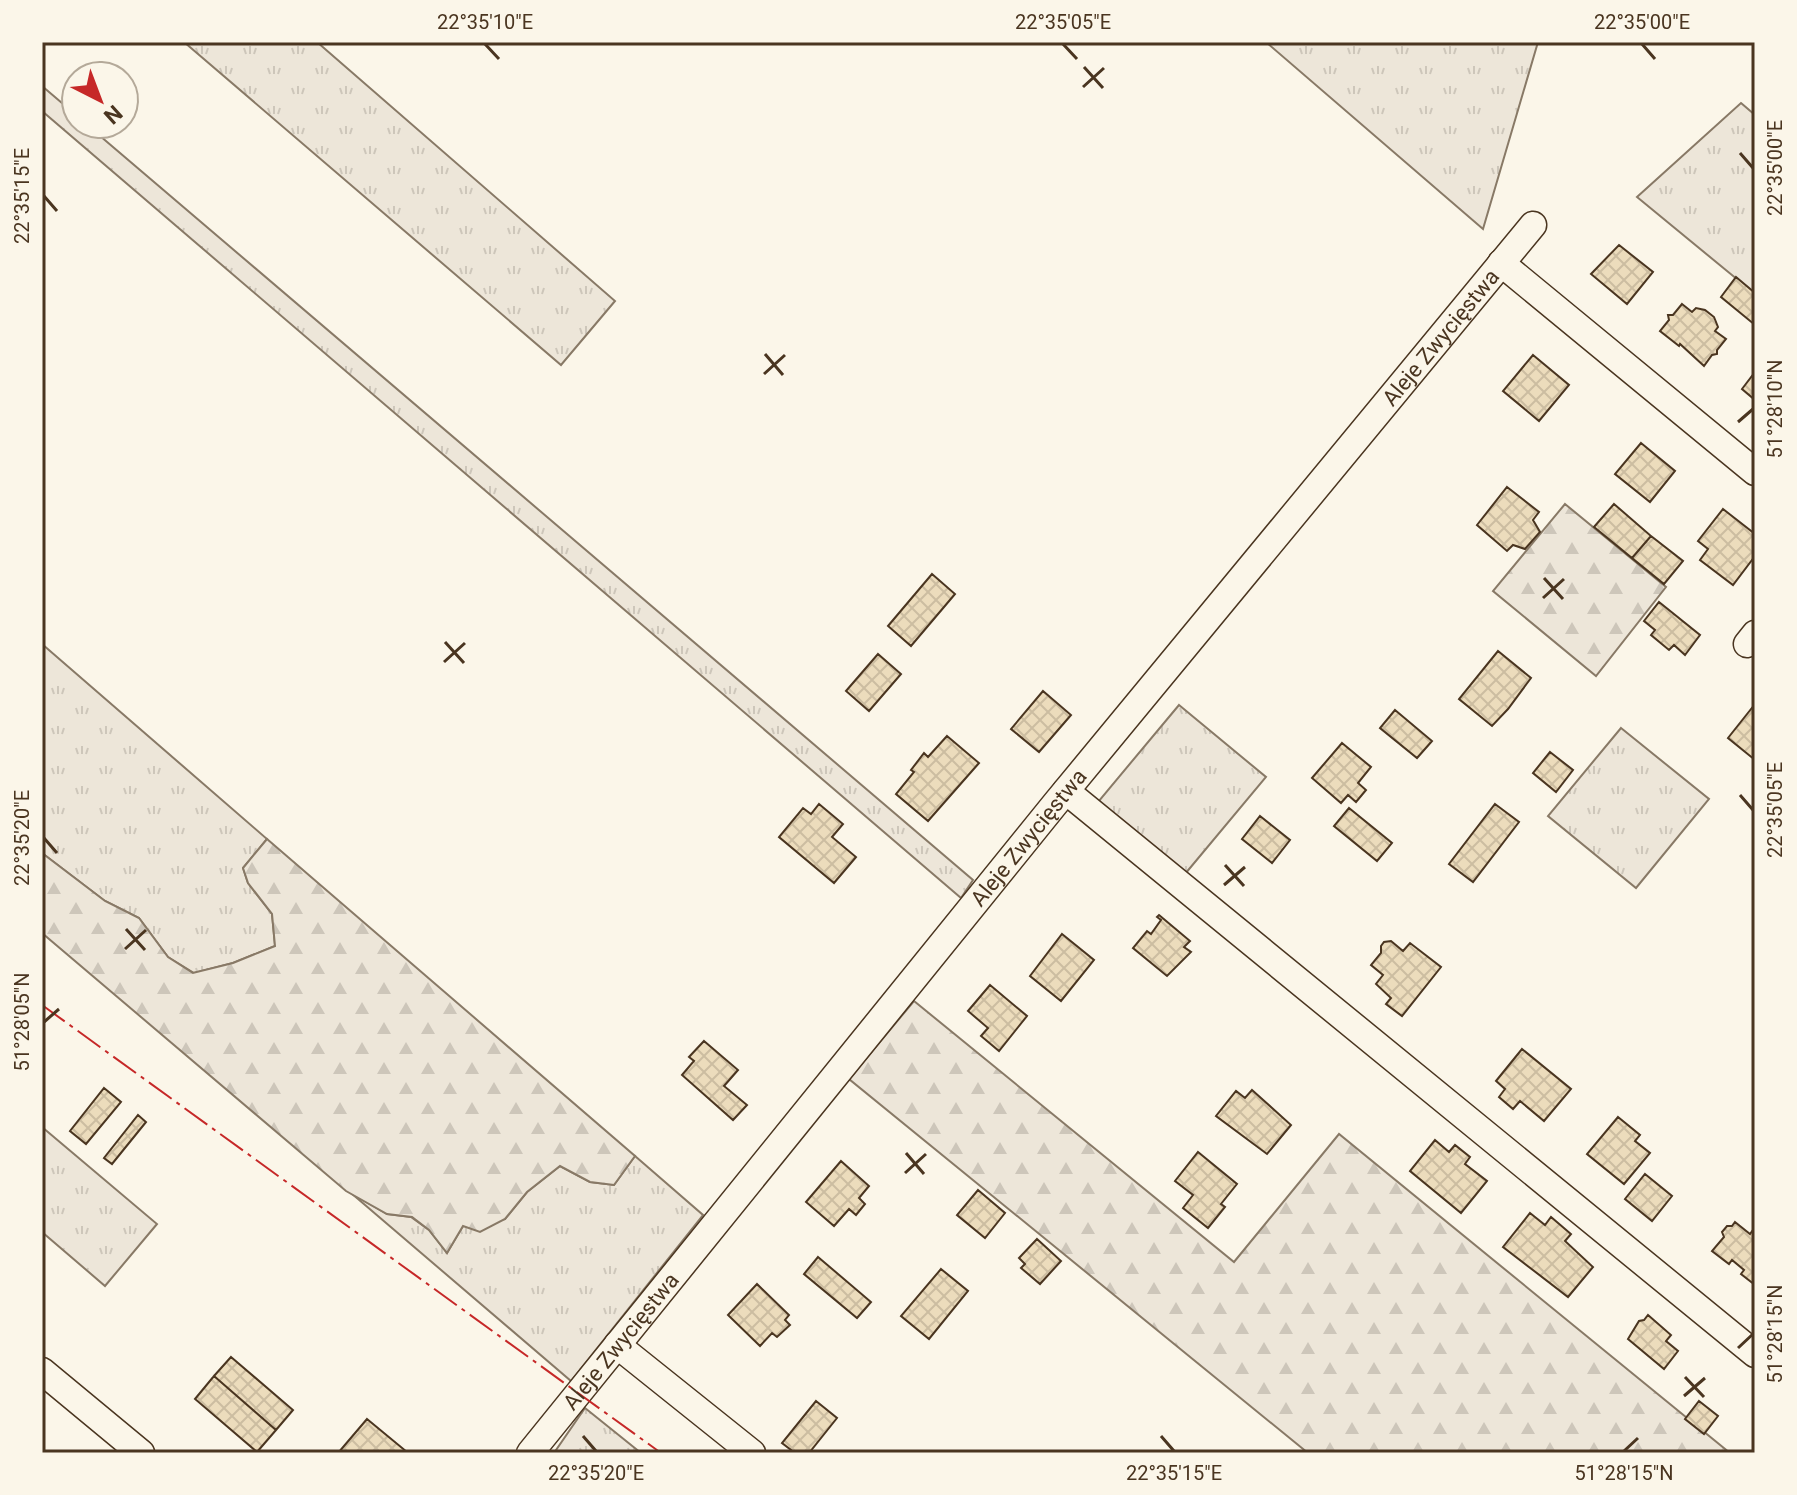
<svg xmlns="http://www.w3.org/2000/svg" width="1797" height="1495" font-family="Roboto,sans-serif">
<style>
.grass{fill:url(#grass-tufts);stroke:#887966;stroke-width:2}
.forest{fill:url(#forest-firs);stroke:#887966;stroke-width:2}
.building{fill:url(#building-cross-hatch);stroke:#4a3520;stroke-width:2}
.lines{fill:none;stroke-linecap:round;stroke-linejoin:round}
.minor-casing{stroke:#4a3520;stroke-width:29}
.minor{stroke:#fbf6e9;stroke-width:26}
.power{stroke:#c62828;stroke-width:2;stroke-dasharray:28 6 4 6;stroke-linecap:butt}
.ticks{fill:none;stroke:#4a3520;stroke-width:3}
.labels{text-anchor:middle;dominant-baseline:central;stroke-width:6;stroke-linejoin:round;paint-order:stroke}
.street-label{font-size:22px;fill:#4a3520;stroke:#fbf6e9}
.neatline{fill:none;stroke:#4a3520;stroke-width:3}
.ticks-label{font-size:20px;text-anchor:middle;fill:#4a3520}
</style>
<defs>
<pattern id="grass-tufts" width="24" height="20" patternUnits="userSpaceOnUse" patternTransform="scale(2)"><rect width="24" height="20" fill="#ede6d9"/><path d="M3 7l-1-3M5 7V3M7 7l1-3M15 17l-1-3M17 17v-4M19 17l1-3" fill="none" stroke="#cdc6ba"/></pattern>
<pattern id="forest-firs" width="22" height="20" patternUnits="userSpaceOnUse" patternTransform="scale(2)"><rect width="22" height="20" fill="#ede6d9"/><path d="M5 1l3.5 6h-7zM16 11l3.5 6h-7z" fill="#cdc6ba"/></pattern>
<pattern id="building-cross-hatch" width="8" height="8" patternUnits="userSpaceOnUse" patternTransform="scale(2)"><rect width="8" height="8" fill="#ecdcbc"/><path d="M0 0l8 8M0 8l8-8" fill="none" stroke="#ccbda1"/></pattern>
</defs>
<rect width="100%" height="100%" fill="#fbf6e9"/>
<!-- grass -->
<path class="grass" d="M 184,42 L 317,42 L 615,301 L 561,365 Z
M 1266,42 L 1538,42 L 1483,229 Z
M 42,86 L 76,115 L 76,124 L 86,124 L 973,880 L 961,898 L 42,111 Z
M 1741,103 L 1755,115 L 1755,294 L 1637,197 Z
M 42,644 L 267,839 L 243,868 L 248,883 L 272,914 L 275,946 L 233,963 L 194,973 L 168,957 L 139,918 L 105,901 L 42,853 Z
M 1179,705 L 1266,777 L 1185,874 L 1098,802 Z
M 1621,728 L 1709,799 L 1636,888 L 1548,816 Z
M 42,1127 L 157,1224 L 105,1286 L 42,1232 Z
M 635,1156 L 703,1215 L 571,1381 L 351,1193 L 387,1214 L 411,1217 L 429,1230 L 447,1253 L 463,1226 L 505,1219 L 527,1192 L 560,1166 L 590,1182 L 614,1185 Z
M 585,1408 L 641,1453 L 554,1453 Z"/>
<!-- forest -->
<path class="forest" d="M 1565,504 L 1666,587 L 1596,676 L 1493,591 Z
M 267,839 L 635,1156 L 614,1185 L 590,1182 L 560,1166 L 527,1192 L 505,1219 L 480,1232 L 463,1226 L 447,1253 L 429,1230 L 412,1217 L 387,1214 L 346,1191 L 42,933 L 42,853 L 105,901 L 139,918 L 168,957 L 193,973 L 233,963 L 275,946 L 272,914 L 248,883 L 243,868 Z
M 914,1001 L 1234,1262 L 1339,1134 L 1730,1453 L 1308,1453 L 849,1079 Z"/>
<!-- building -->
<path class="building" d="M 1619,245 L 1653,272 L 1627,304 L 1591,274 Z
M 1736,277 L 1755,293 L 1755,325 L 1721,297 Z
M 1682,304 L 1692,312 L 1696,308 L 1705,310 L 1714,317 L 1718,327 L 1715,331 L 1726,339 L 1717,350 L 1717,354 L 1712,355 L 1704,366 L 1680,344 L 1679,346 L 1660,331 L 1669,320 L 1668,315 L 1673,315 Z
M 1533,355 L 1569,385 L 1539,421 L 1503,391 Z
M 1755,372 L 1755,400 L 1742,389 Z
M 1641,443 L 1675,471 L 1650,502 L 1615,474 Z
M 1507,487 L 1539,512 L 1533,520 L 1540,532 L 1525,549 L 1513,545 L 1507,551 L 1477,525 Z
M 1614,504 L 1651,536 L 1632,558 L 1594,527 Z
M 1723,509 L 1755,534 L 1755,556 L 1733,585 L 1700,560 L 1708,549 L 1698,541 Z
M 1651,536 L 1683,561 L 1664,584 L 1632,558 Z
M 932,574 L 955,594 L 911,646 L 888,626 Z
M 1659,602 L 1700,635 L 1685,655 L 1674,645 L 1669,650 L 1651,635 L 1655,630 L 1644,621 Z
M 1498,651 L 1531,678 L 1508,709 L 1492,726 L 1459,699 Z
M 878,654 L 901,674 L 869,711 L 846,691 Z
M 1043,691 L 1071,715 L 1039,752 L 1011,729 Z
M 1755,704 L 1755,760 L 1728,738 Z
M 1395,710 L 1432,741 L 1417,758 L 1380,728 Z
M 947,736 L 979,763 L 928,821 L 896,794 L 914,772 L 911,770 L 924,753 L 928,757 Z
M 1342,743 L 1371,767 L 1358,783 L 1366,790 L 1356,802 L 1348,795 L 1341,803 L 1312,778 Z
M 1550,752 L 1573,770 L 1556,792 L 1533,773 Z
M 819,804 L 843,824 L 832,837 L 856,857 L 834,883 L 779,837 L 803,808 L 811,814 Z
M 1495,804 L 1519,822 L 1473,882 L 1449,864 Z
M 1349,808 L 1392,843 L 1377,861 L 1334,826 Z
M 1260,816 L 1290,840 L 1272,863 L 1242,839 Z
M 1159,915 L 1190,941 L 1184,947 L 1191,952 L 1167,976 L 1133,948 L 1147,931 L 1151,934 L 1161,920 L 1157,917 Z
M 1062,934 L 1094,960 L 1061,1001 L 1030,976 Z
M 1391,941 L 1403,951 L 1410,943 L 1441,967 L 1402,1016 L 1386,1004 L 1391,998 L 1376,984 L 1383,975 L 1371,965 L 1381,953 L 1381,946 L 1384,942 Z
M 990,985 L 1027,1016 L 999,1051 L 981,1036 L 988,1028 L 968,1011 Z
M 704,1041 L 738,1070 L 724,1086 L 747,1105 L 733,1120 L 682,1075 L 694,1061 L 689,1057 Z
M 1522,1049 L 1571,1089 L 1544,1121 L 1520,1101 L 1513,1109 L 1499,1097 L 1505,1089 L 1496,1081 Z
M 104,1088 L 121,1102 L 86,1144 L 70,1131 Z
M 1252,1090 L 1291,1125 L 1267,1154 L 1216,1116 L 1236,1091 L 1245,1098 Z
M 138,1115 L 146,1122 L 112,1164 L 104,1158 Z
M 1618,1117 L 1640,1135 L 1635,1141 L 1650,1153 L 1624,1184 L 1587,1154 Z
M 1435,1140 L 1449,1152 L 1455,1145 L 1470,1157 L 1465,1164 L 1487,1181 L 1461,1213 L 1410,1171 Z
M 1198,1152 L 1237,1184 L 1221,1204 L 1225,1207 L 1208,1228 L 1183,1208 L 1193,1195 L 1175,1181 Z
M 841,1161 L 869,1186 L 859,1198 L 865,1204 L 856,1215 L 849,1209 L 834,1226 L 806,1202 Z
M 1645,1174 L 1672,1196 L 1652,1221 L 1625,1199 Z
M 978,1190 L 1005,1213 L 985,1238 L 957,1215 Z
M 1530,1213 L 1545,1225 L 1551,1217 L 1571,1234 L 1565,1241 L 1593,1267 L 1568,1297 L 1503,1247 Z
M 1735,1222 L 1750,1234 L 1755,1227 L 1755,1285 L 1741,1274 L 1744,1270 L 1732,1260 L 1729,1264 L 1712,1251 L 1724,1237 L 1722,1232 L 1727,1226 L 1732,1226 Z
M 1037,1239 L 1061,1261 L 1040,1284 L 1021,1268 L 1025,1264 L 1019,1258 Z
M 818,1257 L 871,1302 L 857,1318 L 804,1274 Z
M 941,1269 L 968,1291 L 929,1339 L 901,1316 Z
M 757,1284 L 789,1315 L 785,1320 L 790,1325 L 777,1337 L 772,1333 L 760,1346 L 728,1315 Z
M 1648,1315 L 1671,1335 L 1666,1341 L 1678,1351 L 1664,1369 L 1628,1339 L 1639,1321 L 1644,1320 Z
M 231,1357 L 293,1410 L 276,1430 L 214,1376 Z
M 214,1376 L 276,1430 L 257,1452 L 195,1399 Z
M 816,1401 L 837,1418 L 809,1453 L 795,1453 L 782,1443 Z
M 1699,1401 L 1718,1416 L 1704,1434 L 1685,1419 Z
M 367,1419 L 407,1452 L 406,1453 L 338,1453 Z"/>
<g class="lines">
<!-- minor casing -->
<g class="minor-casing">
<g id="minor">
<path d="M 1501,263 L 1755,472"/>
<path d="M 1747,644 L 1755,634"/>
<path d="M 1066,791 L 1755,1354"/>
<path d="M 617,1345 L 752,1453"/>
<path d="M 42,1371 L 141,1453"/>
<path id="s1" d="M 530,1453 L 1055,804 L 1533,225"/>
</g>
</g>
<!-- minor -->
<use href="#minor" class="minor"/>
<!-- power -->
<path class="power" d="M 42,1005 L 661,1453"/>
</g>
<!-- ticks -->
<path class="ticks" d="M 485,44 L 499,59M 1063,44 L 1077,59M 1642,44 L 1655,59M 1084,67 L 1103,88M 1083,87 L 1104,68M 1740,153 L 1753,168M 44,196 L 57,211M 765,354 L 783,375M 764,374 L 785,355M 1738,422 L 1753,409M 1544,578 L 1563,599M 1543,598 L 1564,579M 445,642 L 464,663M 444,662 L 465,643M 1740,795 L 1753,810M 44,838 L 57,853M 1225,865 L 1244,886M 1224,885 L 1245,867M 126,929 L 145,950M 125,949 L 146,930M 44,1022 L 59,1009M 906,1153 L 924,1174M 905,1173 L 926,1154M 1738,1348 L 1753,1334M 1685,1377 L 1704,1397M 1684,1396 L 1705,1378M 583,1436 L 596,1451M 1161,1436 L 1174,1451M 1624,1451 L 1638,1438"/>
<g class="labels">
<!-- street labels -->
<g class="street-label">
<text stroke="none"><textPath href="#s1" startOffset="1440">Aleje Zwycięstwa</textPath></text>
<text stroke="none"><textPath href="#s1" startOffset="792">Aleje Zwycięstwa</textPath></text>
<text stroke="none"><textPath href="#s1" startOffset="144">Aleje Zwycięstwa</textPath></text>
</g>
</g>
<!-- border -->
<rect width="1797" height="1495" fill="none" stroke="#fbf6e9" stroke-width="88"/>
<!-- north arrow -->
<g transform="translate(100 100) rotate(138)"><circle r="38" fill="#fbf6e9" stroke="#b4a999" stroke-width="2"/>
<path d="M0-6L14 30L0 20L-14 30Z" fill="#c62828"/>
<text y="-12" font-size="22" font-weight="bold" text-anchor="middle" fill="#4a3520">N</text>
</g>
<rect x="44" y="44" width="1709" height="1407" class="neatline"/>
<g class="ticks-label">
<text x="485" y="29">22°35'10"E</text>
<text x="1063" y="29">22°35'05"E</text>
<text x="1642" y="29">22°35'00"E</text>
<text transform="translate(1775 168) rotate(-90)" y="7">22°35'00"E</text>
<text transform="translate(22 196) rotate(-90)" y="7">22°35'15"E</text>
<text transform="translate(1775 409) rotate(-90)" y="7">51°28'10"N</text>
<text transform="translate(1775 810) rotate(-90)" y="7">22°35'05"E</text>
<text transform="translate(22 838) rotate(-90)" y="7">22°35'20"E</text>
<text transform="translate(22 1022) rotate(-90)" y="7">51°28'05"N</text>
<text transform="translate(1775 1334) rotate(-90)" y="7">51°28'15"N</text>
<text x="596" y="1480">22°35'20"E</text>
<text x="1174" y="1480">22°35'15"E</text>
<text x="1624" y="1480">51°28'15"N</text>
</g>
</svg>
